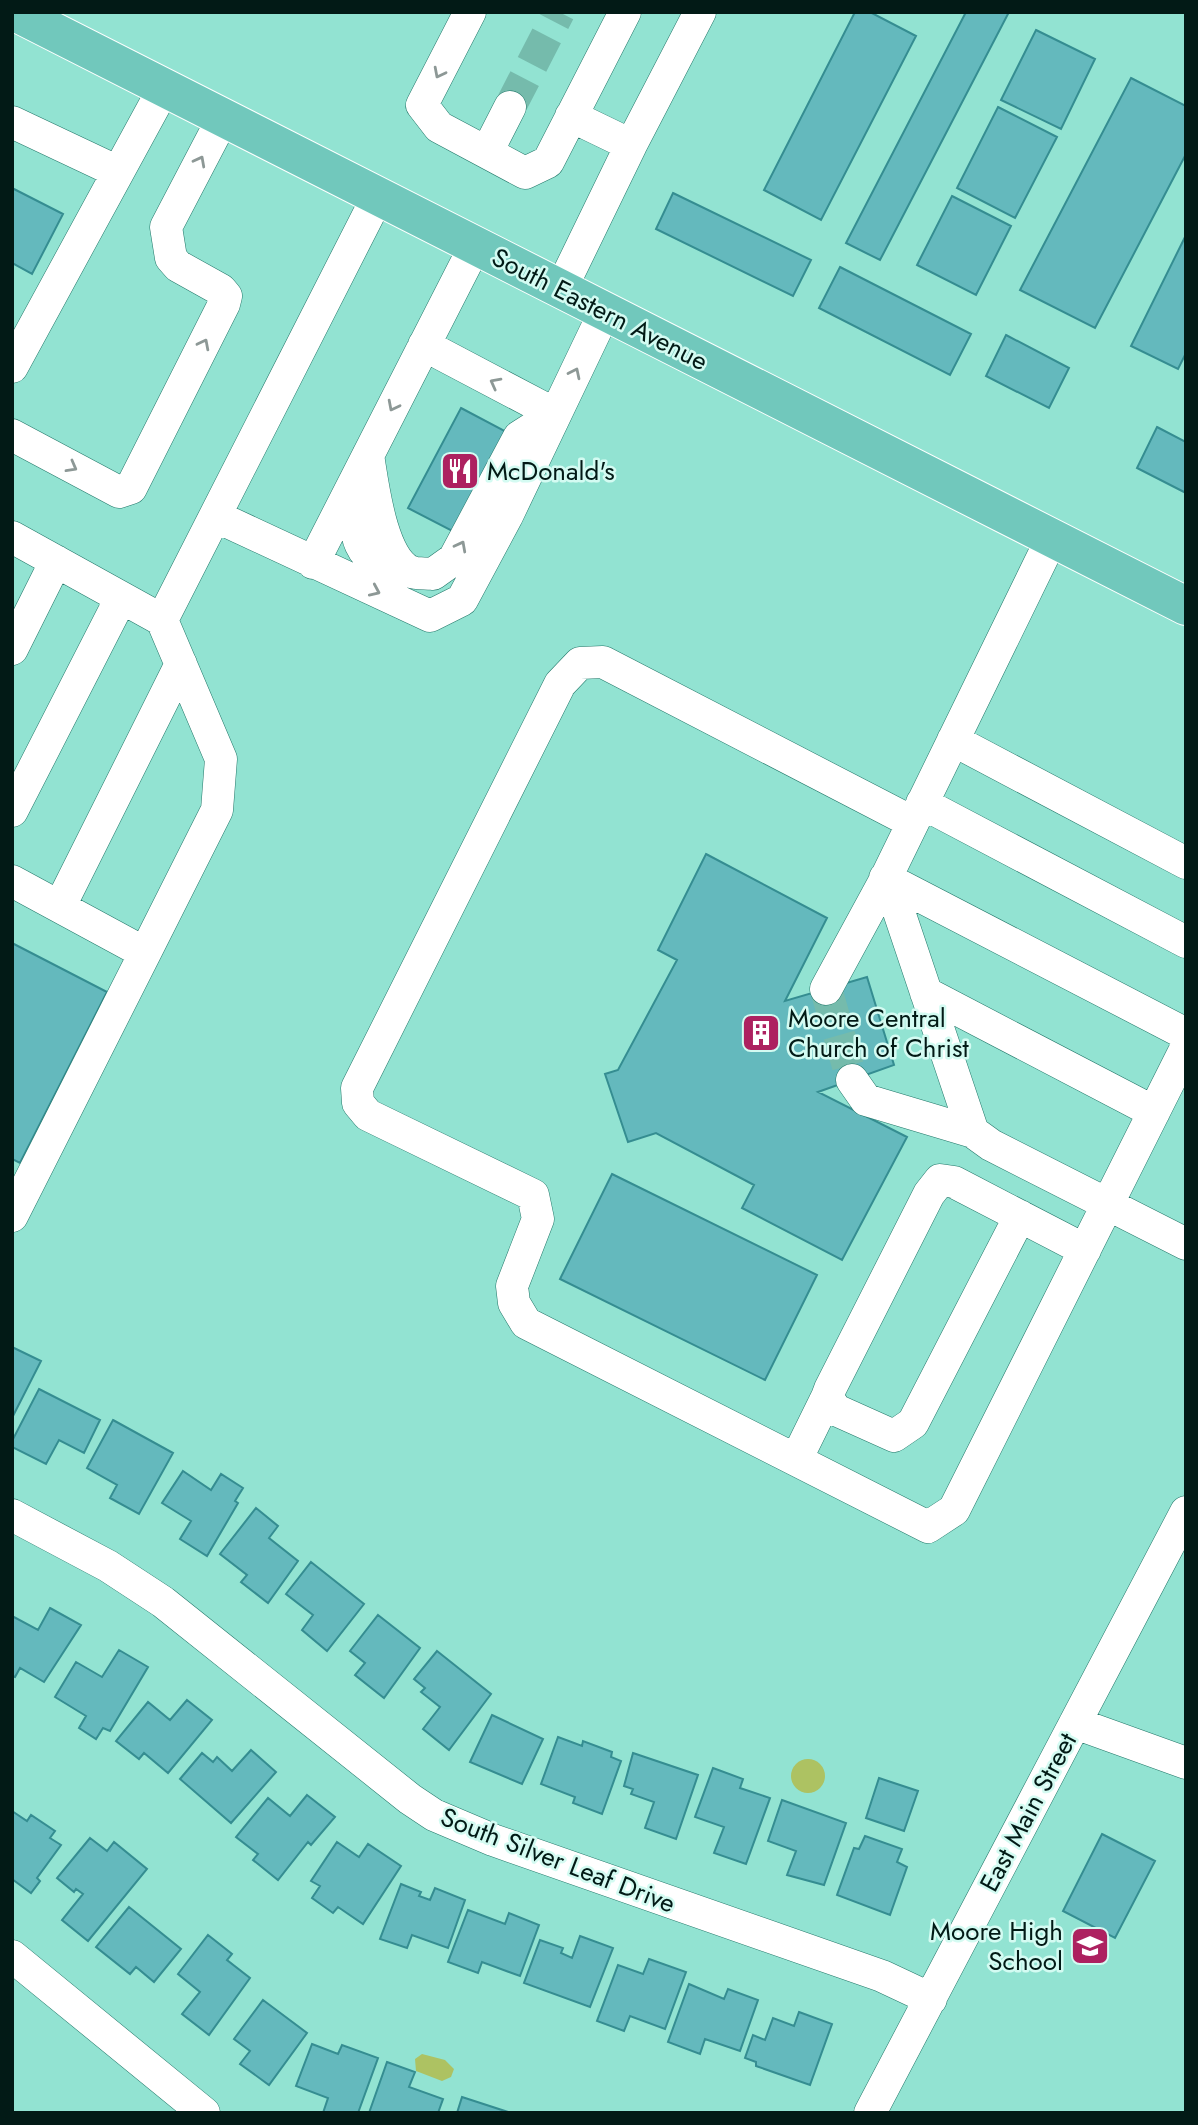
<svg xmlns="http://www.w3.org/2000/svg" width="1198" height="2125" font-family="Jost,sans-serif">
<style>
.water{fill:#adc262}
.building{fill:#64b9bd;stroke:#358d91;stroke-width:2}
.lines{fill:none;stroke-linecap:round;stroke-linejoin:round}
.minor-tunnel{stroke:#75bbac;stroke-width:32;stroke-dasharray:32 16;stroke-linecap:butt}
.minor-casing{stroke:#23786a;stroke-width:33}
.major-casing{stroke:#fff;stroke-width:40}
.minor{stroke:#fff;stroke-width:32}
.major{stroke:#71c8bc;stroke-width:38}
.oneway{stroke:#8d9896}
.labels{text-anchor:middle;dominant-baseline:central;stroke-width:5;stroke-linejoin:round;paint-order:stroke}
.street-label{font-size:26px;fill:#021a16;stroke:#d4fbf2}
.poi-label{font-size:26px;fill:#021a16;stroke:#d4fbf2;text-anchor:start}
</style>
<rect width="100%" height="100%" fill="#92e3d2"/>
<!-- water -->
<path class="water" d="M791 1776a17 17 0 1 1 34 0a17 17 0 1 1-34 0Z
M 422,2054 L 445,2060 L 454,2069 L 451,2077 L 442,2081 L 416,2071 L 415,2059 Z"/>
<!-- building -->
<path class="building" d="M 855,12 L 870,12 L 916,36 L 821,220 L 764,190 Z
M 966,12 L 1009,12 L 880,260 L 846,243 Z
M 1036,30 L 1095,59 L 1061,129 L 1001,100 Z
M 1131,78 L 1186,106 L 1186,154 L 1095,328 L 1020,290 Z
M 998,107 L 1057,137 L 1015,218 L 957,188 Z
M 12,188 L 63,214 L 32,274 L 12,263 Z
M 673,193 L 811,260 L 793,296 L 656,229 Z
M 952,196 L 1011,226 L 976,295 L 917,265 Z
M 1186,235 L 1186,353 L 1178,369 L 1131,346 Z
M 840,267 L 971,334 L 950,375 L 819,308 Z
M 1006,335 L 1069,368 L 1049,408 L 986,376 Z
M 461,408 L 512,435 L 460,535 L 408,508 Z
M 1157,427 L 1186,442 L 1186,493 L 1137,468 Z
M 706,854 L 827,918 L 785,1001 L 867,977 L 894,1065 L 818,1092 L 907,1137 L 842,1260 L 742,1208 L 754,1185 L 656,1133 L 628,1142 L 605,1074 L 618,1070 L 677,960 L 658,950 Z
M 12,943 L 107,992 L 20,1163 L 12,1159 Z
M 612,1174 L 817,1275 L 765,1380 L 560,1279 Z
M 12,1347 L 41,1361 L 12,1418 Z
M 39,1389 L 100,1420 L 84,1453 L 59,1440 L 46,1464 L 12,1447 L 12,1441 Z
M 113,1420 L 173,1453 L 139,1514 L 110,1498 L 117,1485 L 87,1468 Z
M 183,1471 L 211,1490 L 221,1474 L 243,1488 L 235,1501 L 238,1503 L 207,1556 L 180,1539 L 191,1521 L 162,1503 Z
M 256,1508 L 278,1526 L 269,1538 L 298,1561 L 268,1603 L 241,1582 L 247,1575 L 220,1554 Z
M 311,1562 L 364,1604 L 327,1651 L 302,1630 L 313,1615 L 286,1594 Z
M 50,1608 L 81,1625 L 44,1682 L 20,1668 L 15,1677 L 12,1676 L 12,1619 L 14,1617 L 38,1630 Z
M 378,1615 L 420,1648 L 384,1698 L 355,1675 L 365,1663 L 350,1651 Z
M 119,1650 L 148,1667 L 110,1731 L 103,1728 L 96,1739 L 79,1728 L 86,1716 L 55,1697 L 76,1662 L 102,1677 Z
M 437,1651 L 491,1694 L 449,1750 L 423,1729 L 440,1707 L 421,1692 L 425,1688 L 414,1679 Z
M 187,1700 L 212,1720 L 168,1773 L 144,1753 L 139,1759 L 116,1741 L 148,1702 L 170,1720 Z
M 492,1715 L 543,1739 L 522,1784 L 470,1762 Z
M 558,1737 L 582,1746 L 583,1741 L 612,1752 L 611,1757 L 621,1761 L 602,1814 L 573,1803 L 575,1797 L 541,1784 Z
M 251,1750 L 276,1772 L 231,1823 L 180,1779 L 202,1753 L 213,1762 L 217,1757 L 232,1771 Z
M 633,1753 L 698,1775 L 676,1839 L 645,1828 L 654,1802 L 631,1794 L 633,1789 L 624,1786 Z
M 713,1768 L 743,1779 L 740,1788 L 770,1798 L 746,1864 L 714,1853 L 724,1827 L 695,1817 Z
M 879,1778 L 918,1791 L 904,1831 L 866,1818 Z
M 307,1795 L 335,1817 L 311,1845 L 308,1842 L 278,1880 L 253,1860 L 258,1854 L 236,1837 L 268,1798 L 290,1816 Z
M 782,1800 L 846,1823 L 824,1885 L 787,1875 L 796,1851 L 768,1841 Z
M 12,1811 L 27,1821 L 31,1815 L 55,1831 L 50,1838 L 61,1845 L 37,1878 L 40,1881 L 31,1893 L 12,1879 Z
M 1102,1834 L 1155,1861 L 1115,1938 L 1063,1911 Z
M 865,1836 L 902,1849 L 897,1862 L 907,1867 L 890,1915 L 837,1895 L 854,1848 L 859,1849 Z
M 90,1838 L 107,1851 L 114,1842 L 147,1869 L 88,1941 L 62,1920 L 83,1894 L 76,1889 L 74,1892 L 57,1878 Z
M 337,1842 L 359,1857 L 368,1844 L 401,1866 L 363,1924 L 338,1907 L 333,1913 L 312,1898 L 320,1886 L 311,1881 Z
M 401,1884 L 421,1892 L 419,1896 L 430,1900 L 435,1888 L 465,1900 L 448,1948 L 412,1935 L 407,1948 L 380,1939 Z
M 129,1907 L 181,1949 L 154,1982 L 136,1967 L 130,1974 L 96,1947 Z
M 468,1910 L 505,1924 L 509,1913 L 539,1925 L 520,1976 L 482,1962 L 478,1973 L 448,1962 Z
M 208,1935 L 232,1954 L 227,1960 L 250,1978 L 209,2035 L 182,2014 L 200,1992 L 178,1974 Z
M 580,1936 L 613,1948 L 590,2007 L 524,1983 L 540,1940 L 563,1948 L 561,1953 L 572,1958 Z
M 649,1959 L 686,1972 L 665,2029 L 630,2016 L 624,2031 L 597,2021 L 618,1965 L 643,1974 Z
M 689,1984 L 724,1999 L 728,1989 L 758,2000 L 740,2051 L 705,2039 L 700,2054 L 668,2042 Z
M 263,2000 L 307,2033 L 269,2085 L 240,2064 L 250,2051 L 234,2039 Z
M 799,2012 L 832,2024 L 810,2085 L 756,2066 L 756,2062 L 745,2058 L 753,2035 L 765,2040 L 773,2018 L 794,2026 Z
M 312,2044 L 338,2054 L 342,2045 L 378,2058 L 358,2113 L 323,2113 L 328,2098 L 296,2086 Z
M 387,2062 L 415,2072 L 409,2087 L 443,2099 L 438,2113 L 369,2113 Z
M 462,2097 L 511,2113 L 457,2113 Z"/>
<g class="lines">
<!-- minor-tunnel -->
<path class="minor-tunnel" d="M 510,107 L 559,12
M 826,989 L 852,1080"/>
<!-- minor casing -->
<g class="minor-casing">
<path id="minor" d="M 470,12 L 422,105 L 439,127 L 525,173 L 548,162 L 625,12
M 571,116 L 631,145
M 12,122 L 118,172
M 487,152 L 510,107
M 561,289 L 631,145 L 700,12
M 424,345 L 555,414
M 12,367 L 164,88
M 12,435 L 119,492 L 131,488 L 224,304 L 226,296 L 221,290 L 178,266 L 171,258 L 166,227 L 223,118
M 368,455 C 373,485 381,558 411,572 C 417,574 427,573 433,574 L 454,559 L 519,437 L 555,414
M 361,484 C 350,533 354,567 412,572
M 215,516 L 430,616 L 462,600 L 507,516 L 605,311
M 12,537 L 162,620 L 221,759 L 217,810 L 145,953 L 12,881
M 1052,538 L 882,886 L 895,900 L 973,1132 L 991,1145 L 1186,1244
M 313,563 L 475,246
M 162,620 L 378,196
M 12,649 L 56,561
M 953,740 L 1186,863
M 922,803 L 1186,942
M 12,811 L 121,598
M 912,822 L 603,662 L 580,663 L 560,684 L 357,1088 L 358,1103 L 368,1115 L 533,1195 L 538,1219 L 512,1286 L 514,1303 L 526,1323 L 928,1527 L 954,1510 L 1186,1048
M 885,878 L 1186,1034
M 60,906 L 181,664
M 826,989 L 882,886
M 926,993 L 1154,1112
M 852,1080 L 866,1100 L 973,1132
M 12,1216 L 145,953
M 1020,1216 L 913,1423 L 894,1436 L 836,1410 L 827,1397 L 830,1389 L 929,1194 L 940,1180 L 954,1182 L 1085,1250
M 796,1460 L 827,1397
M 12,1515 L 108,1566 L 163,1602 L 410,1799 L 434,1815 L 493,1840 L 882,1976 L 931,1999
M 1075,1723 L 1186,1763
M 12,1956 L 204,2113
M 870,2113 L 1186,1512"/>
</g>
<!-- major casing -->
<g class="major-casing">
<path id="major" d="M 15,12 L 1186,606"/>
</g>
<!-- minor -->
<use href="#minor" class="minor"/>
<!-- major -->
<use href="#major" class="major"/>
</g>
<!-- one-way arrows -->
<defs><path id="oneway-chevron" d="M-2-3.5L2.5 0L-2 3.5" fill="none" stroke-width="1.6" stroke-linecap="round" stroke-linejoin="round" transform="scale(1.75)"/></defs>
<g class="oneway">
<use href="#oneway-chevron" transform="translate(439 73) rotate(117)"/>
<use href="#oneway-chevron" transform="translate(200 161) rotate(-62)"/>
<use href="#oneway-chevron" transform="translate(204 344) rotate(-63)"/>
<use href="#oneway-chevron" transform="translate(575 373) rotate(-64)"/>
<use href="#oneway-chevron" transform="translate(495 383) rotate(-152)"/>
<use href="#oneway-chevron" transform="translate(393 406) rotate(117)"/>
<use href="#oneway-chevron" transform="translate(72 467) rotate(29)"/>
<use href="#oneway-chevron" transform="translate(461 546) rotate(-62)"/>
<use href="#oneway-chevron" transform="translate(375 591) rotate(24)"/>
</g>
<!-- icons -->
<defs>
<g id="restaurant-square" transform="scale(2.0125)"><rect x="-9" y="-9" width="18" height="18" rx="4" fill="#ad2160" stroke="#d4fbf2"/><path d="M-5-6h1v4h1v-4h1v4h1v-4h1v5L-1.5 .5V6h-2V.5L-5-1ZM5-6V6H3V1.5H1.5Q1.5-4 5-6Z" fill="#fff"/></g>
<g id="building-square" transform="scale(2.0125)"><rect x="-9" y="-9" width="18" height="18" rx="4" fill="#ad2160" stroke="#d4fbf2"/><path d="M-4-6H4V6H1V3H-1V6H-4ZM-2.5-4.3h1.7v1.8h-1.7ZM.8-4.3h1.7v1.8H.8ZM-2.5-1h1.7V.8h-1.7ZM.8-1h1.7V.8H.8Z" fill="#fff"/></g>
<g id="school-square" transform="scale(2.0125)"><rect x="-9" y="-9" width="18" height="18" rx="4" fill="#ad2160" stroke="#d4fbf2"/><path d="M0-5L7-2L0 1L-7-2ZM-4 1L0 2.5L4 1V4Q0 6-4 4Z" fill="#fff"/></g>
</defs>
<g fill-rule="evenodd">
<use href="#restaurant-square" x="460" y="471"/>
<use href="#building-square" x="761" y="1033"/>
<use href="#school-square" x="1090" y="1946"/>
</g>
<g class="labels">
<!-- street labels -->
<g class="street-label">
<text transform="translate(600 309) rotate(27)">South Eastern Avenue</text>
<text transform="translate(1028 1812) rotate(-62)">East Main Street</text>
<text transform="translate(558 1860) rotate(21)">South Silver Leaf Drive</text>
</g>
<!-- poi labels -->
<g class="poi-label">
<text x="487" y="471">McDonald's</text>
<text x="788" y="1018">Moore Central<tspan x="788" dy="30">Church of Christ</tspan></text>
<text x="1063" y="1931" text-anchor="end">Moore High<tspan x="1063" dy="30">School</tspan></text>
</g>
</g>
<!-- border -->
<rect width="1198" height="2125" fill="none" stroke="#021a16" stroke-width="28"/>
</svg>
